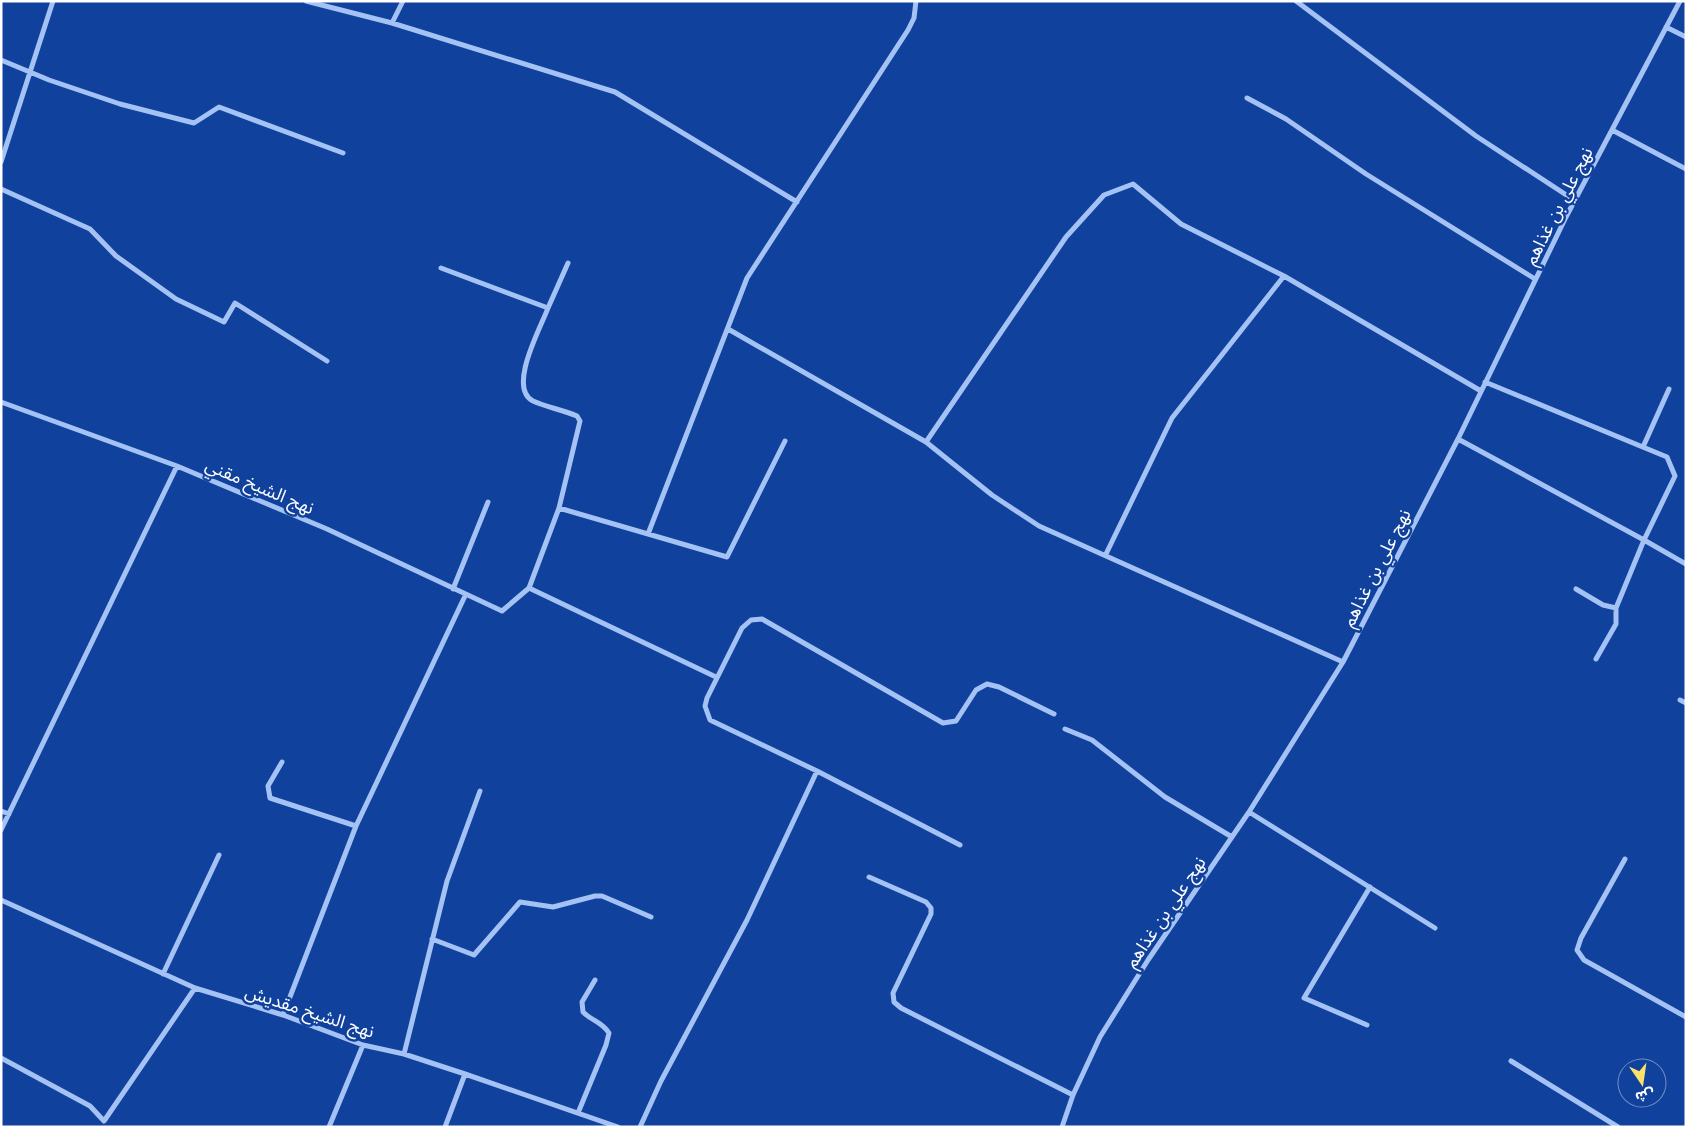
<svg xmlns="http://www.w3.org/2000/svg" width="1687" height="1128" font-family="Quicksand,'Noto Sans Arabic',sans-serif">
<style>
.lines{fill:none;stroke-linecap:round;stroke-linejoin:round}
.minor{stroke:#a5c2f5;stroke-width:5}
.labels{text-anchor:middle;dominant-baseline:central;stroke-width:5;stroke-linejoin:round;paint-order:stroke}
.street-label{font-size:18px;fill:#fff;stroke:#10429d}
</style>
<rect width="100%" height="100%" fill="#10429d"/>
<g class="lines">
<!-- minor -->
<path class="minor" d="M 306,1 L 392,23 L 615,92 L 797,202
M 1296,1 L 1476,136 L 1574,200
M 392,23 L 403,1
M 1666,27 L 1686,37
M 1,60 L 49,80 L 120,104 L 194,123 L 219,107 L 343,153
M 1247,98 L 1286,119 L 1366,174 L 1535,279
M 1612,130 L 1686,169
M 1,162 L 53,1
M 1,189 L 90,229 L 116,256 L 176,299 L 224,322 L 235,303 L 327,361
M 548,308 L 568,263
M 728,329 L 926,442 L 992,495 L 1039,526 L 1343,662
M 1485,382 L 1667,457 L 1675,476 L 1644,540 L 1686,564
M 1,402 L 177,466 L 327,529 L 502,611 L 529,588 L 559,508 L 580,421 L 577,416 C 563,410 546,407 533,401 C 507,388 541,327 548,308 L 441,268
M 1458,439 L 1644,540 L 1616,608 L 1616,624 L 1596,659
M 926,442 L 1066,237 L 1104,195 L 1133,184 L 1181,224 L 1284,276
M 1643,447 L 1669,389
M 559,508 L 727,557 L 785,441
M 648,534 L 747,278 L 908,30 L 914,18 L 916,1
M 1106,554 L 1172,418 L 1284,276 L 1481,391
M 529,588 L 716,677
M 453,589 L 488,502
M 1576,589 L 1603,605 L 1616,608
M 1680,700 L 1686,703
M 1065,729 L 1092,740 L 1165,797 L 1232,837
M 282,762 L 268,786 L 270,798 L 356,826
M 1,811 L 9,814
M 1249,812 L 1435,928
M 1,830 L 177,466
M 960,845 L 817,771 L 710,720 L 705,706 L 707,698 L 742,628 L 751,620 L 762,619 L 943,723 L 956,721 L 976,690 L 987,684 L 999,687 L 1054,714
M 1625,859 L 1581,938 L 1577,950 L 1584,960 L 1686,1017
M 869,877 L 926,902 L 931,908 L 931,914 L 893,993 L 894,1002 L 901,1008 L 1073,1095
M 1,900 L 195,988 L 283,1015 L 363,1045 L 404,1054 L 465,1074 L 618,1127
M 432,939 L 474,955 L 520,902 L 553,907 L 595,896 L 602,896 L 651,917
M 163,974 L 219,855
M 283,1015 L 356,826 L 465,596
M 1367,1025 L 1304,998 L 1370,887
M 404,1054 L 447,881 L 480,791
M 1,1058 L 90,1106 L 104,1121 L 195,988
M 1511,1061 L 1618,1127
M 578,1113 L 606,1045 L 609,1033 C 602,1022 592,1021 583,1012 L 582,1002 L 595,980
M 329,1127 L 363,1045
M 445,1127 L 465,1074
M 640,1127 L 661,1081 L 747,920 L 817,771
M 1062,1127 L 1073,1095 L 1100,1037 L 1148,960 L 1249,812 L 1343,662 L 1458,439 L 1566,217 L 1680,1"/>
</g>
<g class="labels">
<!-- street labels -->
<g class="street-label">
<text transform="translate(1558 206) rotate(-63)">نهج علي بن غذاهم</text>
<text transform="translate(260 486) rotate(23)">نهج الشيخ مقني</text>
<text transform="translate(1376 568) rotate(-63)">نهج علي بن غذاهم</text>
<text transform="translate(1165 912) rotate(-56)">نهج علي بن غذاهم</text>
<text transform="translate(310 1011) rotate(18)">نهج الشيخ مقديش</text>
</g>
</g>
<!-- border -->
<rect width="1687" height="1128" fill="none" stroke="#ffffff" stroke-width="5"/>
<!-- north arrow -->
<g transform="translate(1642 1083) rotate(167)"><circle r="24" fill="#10429d" stroke="#708ec4"/>
<path d="M0-4L9 19L0 12L-9 19Z" fill="#ffe069"/>
<text y="-8" font-size="14" font-weight="bold" text-anchor="middle" fill="#ffffff">ش</text>
</g>
</svg>
